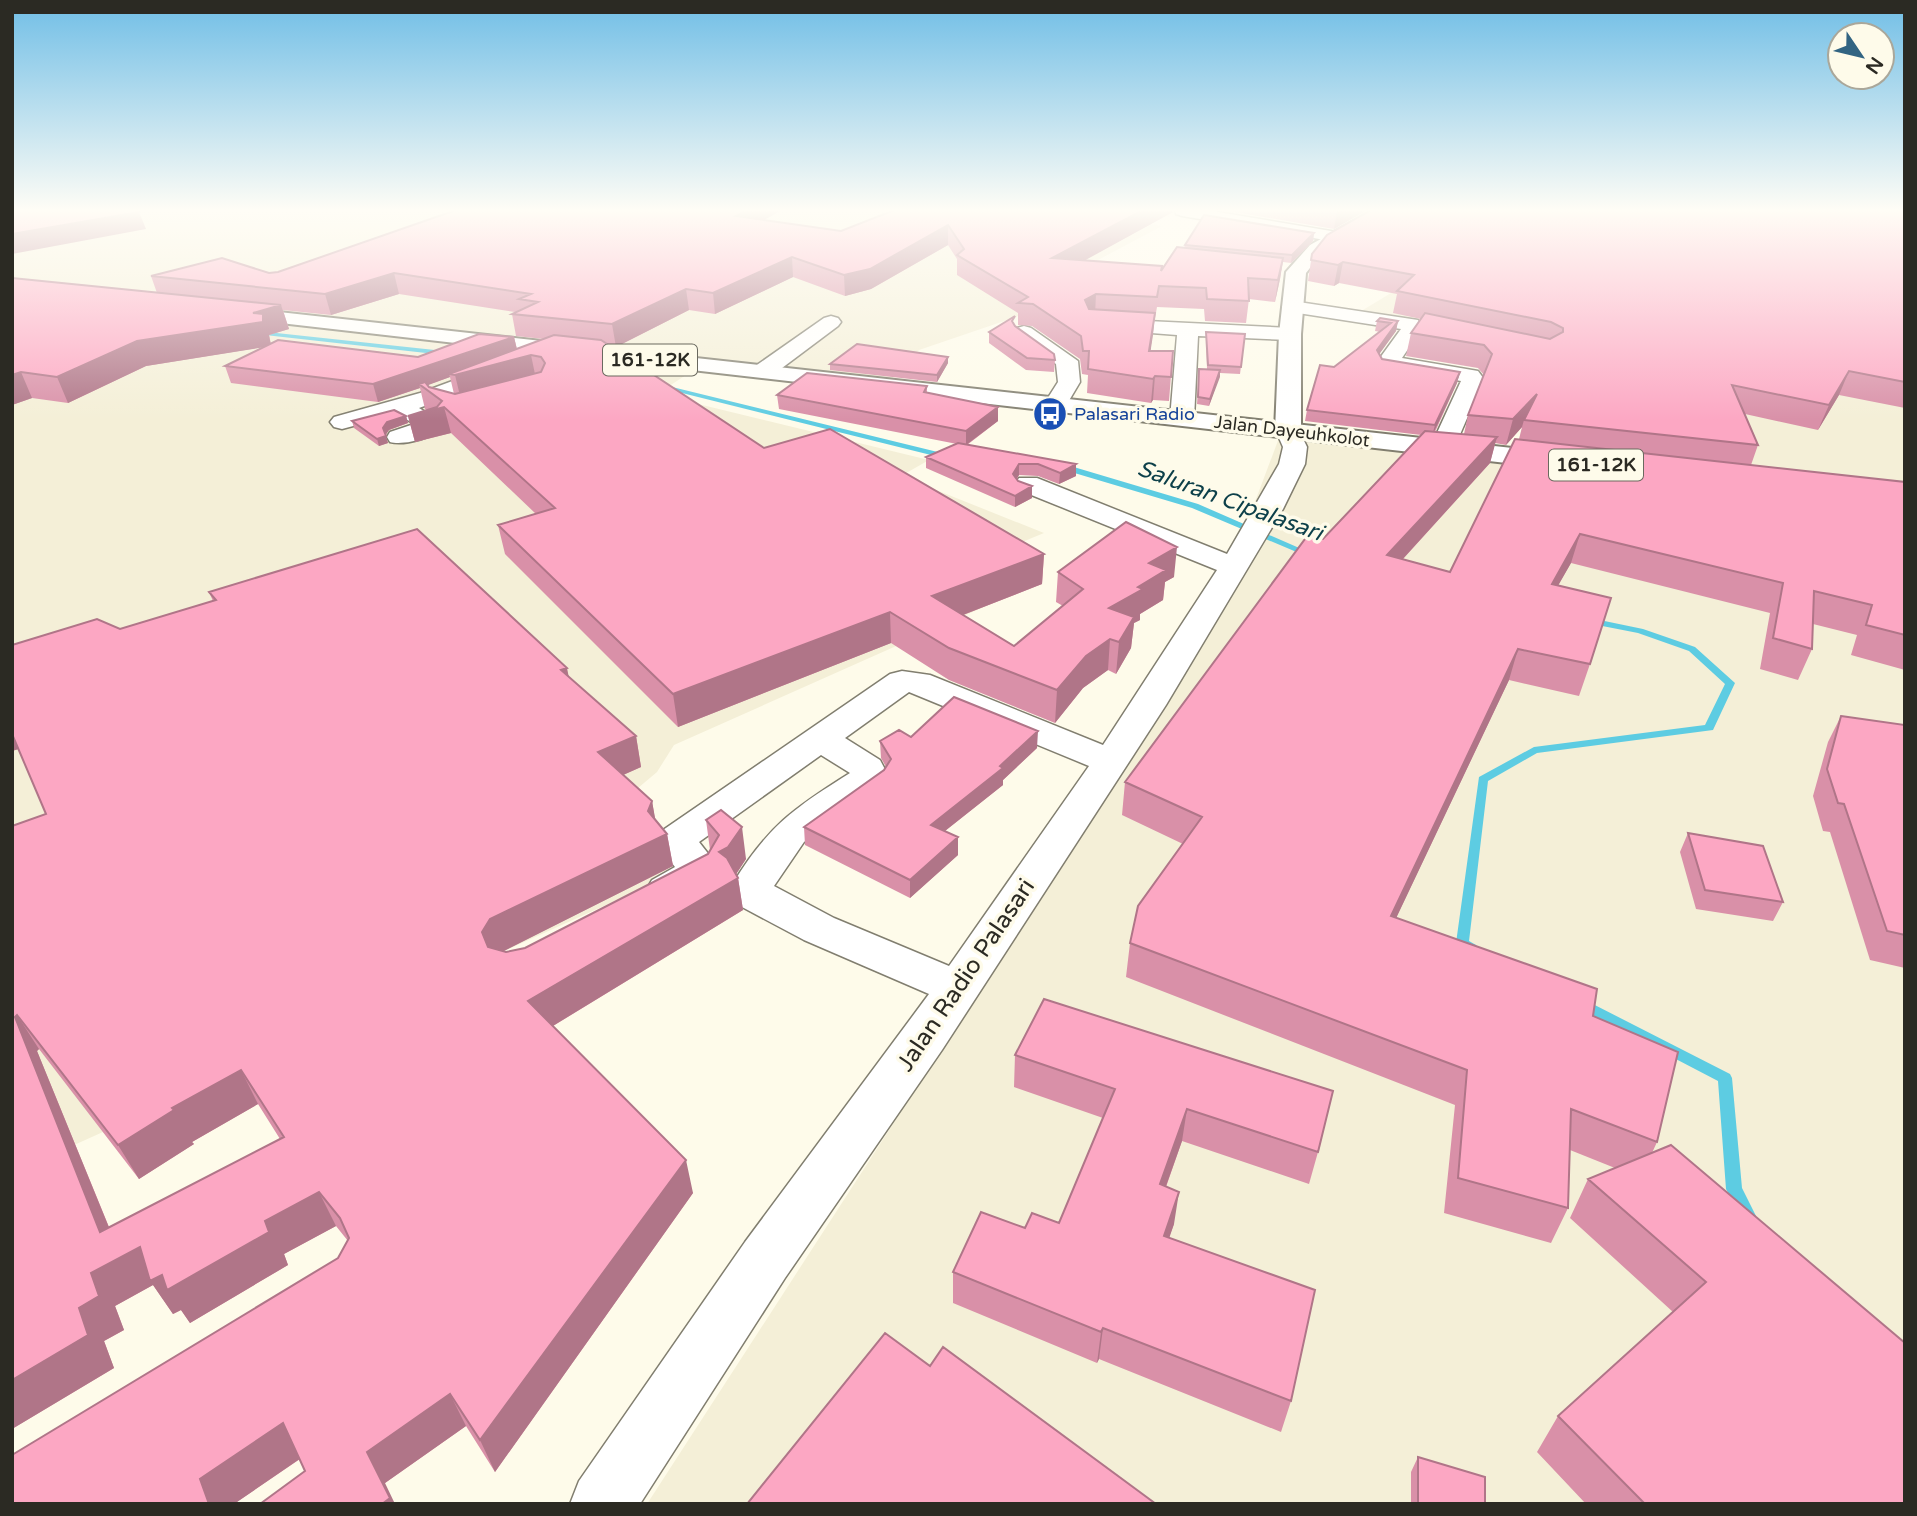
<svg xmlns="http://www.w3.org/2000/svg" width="1917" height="1516" font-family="'Varela Round',sans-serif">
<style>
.built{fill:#f4efd7}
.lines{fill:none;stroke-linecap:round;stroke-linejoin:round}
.stream{fill:#5dcce2;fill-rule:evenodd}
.minor-casing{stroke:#817e6f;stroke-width:3}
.secondary-casing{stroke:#817e6f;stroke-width:4}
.primary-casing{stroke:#817e6f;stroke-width:4}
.minor{fill:#fff;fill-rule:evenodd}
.secondary{fill:#fff;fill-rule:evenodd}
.primary{fill:#fff;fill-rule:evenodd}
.wall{fill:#d990a8;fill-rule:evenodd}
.shaded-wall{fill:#b07588}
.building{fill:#fca7c3;stroke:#b07588;stroke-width:2;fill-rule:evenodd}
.labels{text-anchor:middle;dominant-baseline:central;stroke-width:7;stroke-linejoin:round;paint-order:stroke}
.far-transit-label{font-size:18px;fill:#164399;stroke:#fefbea;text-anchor:start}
.far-street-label{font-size:18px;fill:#2b2a23;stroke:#fefbea}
.shield{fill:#fefbea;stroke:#6a695f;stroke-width:2}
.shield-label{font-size:19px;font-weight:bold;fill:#2b2a23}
.water-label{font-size:23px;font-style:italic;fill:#0d404a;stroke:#fefbea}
.near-street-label{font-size:24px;fill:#2b2a23;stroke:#fefbea}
</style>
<rect width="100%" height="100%" fill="#fefbea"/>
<!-- built -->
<path class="built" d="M 117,209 L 1069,209 L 1162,226 L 1098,260 L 1157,271 L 1104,275 L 1016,317 L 919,350 L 891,380 L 709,360 L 657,394 L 929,460 L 901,476 L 1044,533 L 998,552 L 1042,581 L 674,745 L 657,772 L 625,799 L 699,863 L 12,1173 L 12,237 Z
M 1905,209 L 1905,1504 L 647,1504 L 1198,653 L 1279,438 L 1711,487 L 1564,355 L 1358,313 L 1510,221 Z"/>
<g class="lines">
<!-- stream -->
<path class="stream" d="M 258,331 L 444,351 L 447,353 L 444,355 L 256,334 L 256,332 Z
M 664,385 L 950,455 L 951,457 L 947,459 L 662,388 L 661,387 Z
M 1061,465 L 1067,465 L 1198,504 L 1313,554 L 1309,556 L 1306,556 L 1192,508 L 1061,469 Z
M 1590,618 L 1643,629 L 1695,647 L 1735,683 L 1713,730 L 1537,753 L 1488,781 L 1469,941 L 1476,945 L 1478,948 L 1476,951 C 1470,953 1459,949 1456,943 L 1479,777 L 1534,747 L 1705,725 L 1725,684 L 1689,651 L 1638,633 L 1587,623 L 1585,621 L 1587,619 Z
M 1583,999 L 1730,1074 L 1732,1078 L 1742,1188 L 1756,1216 L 1753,1221 L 1748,1223 L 1743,1221 L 1726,1189 L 1718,1081 L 1578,1008 L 1576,1004 L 1578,1000 Z"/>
<!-- minor casing -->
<g class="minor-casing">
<path id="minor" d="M 1175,209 L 1200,209 L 1337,232 L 1346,237 L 1337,242 L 1182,216 L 1176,214 Z
M 1292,301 L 1418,320 L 1423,327 L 1402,358 L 1478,371 L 1484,379 L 1452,453 L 1434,453 L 1430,448 L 1461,381 L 1380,367 L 1377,362 L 1401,329 L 1285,311 L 1282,307 L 1285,303 Z
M 831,316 L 838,318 L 841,322 L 838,326 L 770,377 L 754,377 L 751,372 L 754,367 L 824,318 Z
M 1106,319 L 1290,328 L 1300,334 L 1290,340 L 1198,336 L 1194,419 L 1190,424 L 1174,424 L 1170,419 L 1177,335 L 1099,329 L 1096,325 Z
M 1024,326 L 1031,328 L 1078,361 L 1080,382 L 1064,409 L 1048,409 L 1044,404 L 1058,382 L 1056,364 L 1017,336 L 1014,332 L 1017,328 Z
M 501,363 L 512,370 L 509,375 L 419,408 L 446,425 C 438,437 404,446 390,442 L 387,437 L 390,432 L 414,424 L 398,414 L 342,429 L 334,427 L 330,422 L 334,417 L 420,393 Z
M 1288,424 L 1297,426 L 1307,447 L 1305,464 L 1283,509 L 1166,705 L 942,1050 L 785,1278 L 640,1504 L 570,1504 L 579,1481 L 745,1242 L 929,994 L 804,940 L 742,907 L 732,885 C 767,827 794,808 850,773 L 821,755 L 699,842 L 721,870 C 708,892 677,907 652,900 L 646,890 L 652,880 L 675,867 L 656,842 L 663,830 L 890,674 L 902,671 L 930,675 L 1103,745 L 1217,570 L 1019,490 L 1015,484 L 1019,478 L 1037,478 L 1227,554 L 1279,464 L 1283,447 L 1276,431 L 1279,426 ZM 909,692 L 1089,766 L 949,966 L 834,918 L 774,886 L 804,842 L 828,822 L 883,785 L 889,777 L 880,760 L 845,738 Z"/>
</g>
<!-- secondary casing -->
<g class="secondary-casing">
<path id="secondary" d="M 1375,209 L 1396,209 L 1322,253 L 1306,273 L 1301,334 L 1301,431 L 1297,436 L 1279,436 L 1275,431 L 1279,334 L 1286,272 L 1310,245 Z"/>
</g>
<!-- primary casing -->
<g class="primary-casing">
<path id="primary" d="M 234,307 L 1558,453 L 1567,455 L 1571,461 L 1567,467 L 1558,469 L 227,317 L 224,313 L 227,309 Z"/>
</g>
<!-- minor -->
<use href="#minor" class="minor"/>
<!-- secondary -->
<use href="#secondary" class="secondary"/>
<!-- primary -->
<use href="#primary" class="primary"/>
</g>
<!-- wall -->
<path class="wall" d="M 897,209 L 1173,209 L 1173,212 L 1084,260 L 1162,271 L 1184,248 L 1185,245 L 1314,233 L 1313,241 L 1291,263 L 1283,262 L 1280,279 L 1275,302 L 1249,299 L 1246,323 L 1205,321 L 1204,309 L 1157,307 L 1155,318 L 1154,318 L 1150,351 L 1173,351 L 1169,401 L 1153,400 L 1151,403 L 1087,393 L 1088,375 L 1082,374 L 1080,359 L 1032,326 L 1018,325 L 1018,313 L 957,275 L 957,259 L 948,245 L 871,289 L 845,296 L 793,277 L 715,314 L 689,310 L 616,347 L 609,346 L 764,448 L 1044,554 L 1042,584 L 963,615 L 1014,646 L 1063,606 L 1056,602 L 1058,572 L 1174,577 L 1165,582 L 1163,600 L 1140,614 L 1140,620 L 1134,623 L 1131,648 L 1116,674 L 1108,670 L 1083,688 L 1055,723 L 949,680 L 891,643 L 678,727 L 505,554 L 498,525 L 536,514 L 451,433 L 415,442 L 408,416 L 427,410 L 425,409 L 420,388 L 378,402 L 231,383 L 225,366 L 264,347 L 146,366 L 68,403 L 32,398 L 12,405 L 12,278 L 157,293 L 151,276 L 269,273 L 782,210 L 764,220 L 841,231 ZM 399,294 L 515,312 L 512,314 L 516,336 L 544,339 L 517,349 L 514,337 L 418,357 L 271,344 L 269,335 L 289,329 L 283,310 L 331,315 ZM 450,377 L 454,394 L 429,387 L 427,385 Z
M 1217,209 L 1369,209 L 1334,229 Z
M 1905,209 L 1905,408 L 1839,395 L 1818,430 L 1745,414 L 1758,445 L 1751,465 L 1905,482 L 1905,670 L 1851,655 L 1857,635 L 1813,624 L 1812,649 L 1798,680 L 1760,669 L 1770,613 L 1571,563 L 1558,585 L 1590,664 L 1579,696 L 1509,680 L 1396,918 L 1593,1016 L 1657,1142 L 1652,1153 L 1905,1504 L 1586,1504 L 1537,1452 L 1558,1416 L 1673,1312 L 1570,1218 L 1588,1179 L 1615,1168 L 1570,1150 L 1568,1208 L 1551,1243 L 1444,1213 L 1455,1105 L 1126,977 L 1130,943 L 1183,844 L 1122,815 L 1125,782 L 1323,539 L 1421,435 L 1305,421 L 1307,410 L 1334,367 L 1380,332 L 1375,331 L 1377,321 L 1398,321 L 1396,331 L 1379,354 L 1382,359 L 1460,372 L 1457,383 L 1435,432 L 1464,434 L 1468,415 L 1484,375 L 1478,368 L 1406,356 L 1411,333 L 1421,319 L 1393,313 L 1397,294 L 1339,283 L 1334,286 L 1308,281 L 1312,254 ZM 1522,427 L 1519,439 L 1450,572 L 1403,559 L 1490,463 L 1495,443 L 1506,445 Z
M 1014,325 L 1055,360 L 1054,372 L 1026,370 L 989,343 L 989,332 Z
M 1206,332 L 1245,334 L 1240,374 L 1220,373 L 1209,406 L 1197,404 L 1199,376 L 1207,369 L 1206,338 Z
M 948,357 L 948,363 L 937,382 L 830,370 L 830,364 Z
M 927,386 L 927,393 L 998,407 L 998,421 L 967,445 L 1076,464 L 1076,476 L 1059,484 L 1038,476 L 1019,475 L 1017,479 L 1018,481 L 1032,486 L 1032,498 L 1015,507 L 926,468 L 926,457 L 957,444 L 779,409 L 777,395 Z
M 406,416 L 408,423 L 389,430 L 385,435 L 388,443 L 379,446 L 354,428 L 352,421 Z
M 209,592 L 569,677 L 636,736 L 641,767 L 623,775 L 652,801 L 655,820 L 667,834 L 673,866 L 503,951 L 506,952 L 525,948 L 708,854 L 710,850 L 706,820 L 746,859 L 736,874 L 738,878 L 743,910 L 553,1026 L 693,1193 L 495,1472 L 466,1426 L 385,1483 L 305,1471 L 300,1459 L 234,1504 L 12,1504 L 338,1258 L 348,1241 L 336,1226 L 284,1254 L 288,1265 L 190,1323 L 181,1310 L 173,1314 L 153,1285 L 115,1306 L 124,1330 L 104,1341 L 114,1368 L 12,1429 L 12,826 L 46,814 L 18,749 L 12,751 L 12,645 L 120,629 L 213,601 ZM 39,1049 L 139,1179 L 194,1144 L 192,1142 L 258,1104 L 280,1139 L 109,1227 L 37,1051 Z
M 1841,716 L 1905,725 L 1905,968 L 1870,960 L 1830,832 L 1823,831 L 1813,796 L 1828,742 Z
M 911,737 L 1037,748 L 1003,780 L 1003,785 L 945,831 L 958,855 L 910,898 L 805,845 L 804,827 L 884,770 L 886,767 L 881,758 L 880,741 Z
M 1688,833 L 1783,902 L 1773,921 L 1696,909 L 1680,852 Z
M 1044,999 L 1318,1152 L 1309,1184 L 1182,1141 L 1166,1187 L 1174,1224 L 1169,1237 L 1291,1401 L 1281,1432 L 1099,1359 L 1097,1363 L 953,1303 L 953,1272 L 1025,1228 L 1059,1223 L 1103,1118 L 1014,1087 L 1015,1055 Z
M 1418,1457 L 1485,1504 L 1411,1504 L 1411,1472 Z"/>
<!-- shaded-wall -->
<path class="shaded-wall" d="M 749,209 L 782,209 L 782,210 L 737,235 L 736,216 Z
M 1145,209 L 1173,209 L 1173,212 L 1051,279 L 1052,258 Z
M 1339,209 L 1369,209 L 1334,229 L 1337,210 Z
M 139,212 L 146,229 L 12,254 L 12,234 Z
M 948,225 L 948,245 L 871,289 L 845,296 L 844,275 Z
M 1314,233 L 1313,241 L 1291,263 L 1292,255 Z
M 792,257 L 793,277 L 715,314 L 713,293 Z
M 1283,258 L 1280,279 L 1275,302 L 1278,280 Z
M 1343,262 L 1339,283 L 1334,286 L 1338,265 Z
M 394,273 L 399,294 L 331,315 L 325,294 Z
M 686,289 L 689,310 L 616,347 L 612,324 Z
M 1096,294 L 1095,315 L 1084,322 L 1085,300 Z
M 281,305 L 289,329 L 269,335 L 271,346 L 146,366 L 68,403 L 57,377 L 137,341 L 253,313 Z
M 1155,313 L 1153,335 L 1147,374 L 1149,351 Z
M 1398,321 L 1396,331 L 1375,360 L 1377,350 Z
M 514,337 L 518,354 L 531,355 L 536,379 L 461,400 L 455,375 L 449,374 L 450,377 L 423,387 L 419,384 L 420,388 L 378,402 L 373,384 Z
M 948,357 L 948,363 L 937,382 L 937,375 Z
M 1220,370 L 1220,377 L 1209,406 L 1210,399 Z
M 1849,371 L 1839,395 L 1818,430 L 1829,405 Z
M 21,372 L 32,398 L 12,405 L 12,375 Z
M 1460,372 L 1457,383 L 1432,436 L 1435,425 Z
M 1155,376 L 1153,400 L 1151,403 L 1153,379 Z
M 1537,394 L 1524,420 L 1522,427 L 1506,445 L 1513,419 Z
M 444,407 L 451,433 L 415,442 L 408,416 Z
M 998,407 L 998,421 L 966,445 L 966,431 Z
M 406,416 L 408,423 L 389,430 L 385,436 L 383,428 L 387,422 Z
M 386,436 L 388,443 L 379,446 L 377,439 Z
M 1497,437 L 1490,463 L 1380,584 L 1387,555 Z
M 1019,464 L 1019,475 L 1013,485 L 1013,474 Z
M 1076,464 L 1076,476 L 1059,484 L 1060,473 Z
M 1032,486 L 1032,498 L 1015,507 L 1015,496 Z
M 1580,534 L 1571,563 L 1542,614 L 1552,584 Z
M 1177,547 L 1174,577 L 1165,582 L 1163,600 L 1140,614 L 1140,620 L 1134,623 L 1131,648 L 1116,674 L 1119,642 L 1109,608 L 1149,563 Z
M 1044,554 L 1042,584 L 932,627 L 932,596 Z
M 890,612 L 891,643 L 678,727 L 673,694 Z
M 1110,639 L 1108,670 L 1083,688 L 1055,723 L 1057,690 L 1086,656 Z
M 1518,649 L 1509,680 L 1381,950 L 1391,916 Z
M 567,668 L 573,698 L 561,670 Z
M 12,730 L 22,748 L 12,751 Z
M 1038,731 L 1037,748 L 1003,780 L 1003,785 L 931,842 L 931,825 L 1000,766 Z
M 636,736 L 641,767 L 605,783 L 598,752 Z
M 652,801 L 658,834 L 667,834 L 673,866 L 500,953 L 493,966 L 482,932 L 490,919 L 648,811 Z
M 742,827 L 746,859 L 733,879 L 719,852 Z
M 958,837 L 958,855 L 910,898 L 910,880 Z
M 738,878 L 743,910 L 538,1035 L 528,1001 Z
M 17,1015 L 39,1049 L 37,1051 L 121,1257 L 140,1247 L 265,1221 L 319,1192 L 336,1226 L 284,1254 L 288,1265 L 190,1323 L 181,1310 L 173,1314 L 153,1285 L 115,1306 L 124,1330 L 104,1341 L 114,1368 L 12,1429 L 12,1380 L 79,1308 L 91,1273 L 100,1232 L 15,1017 Z
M 241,1070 L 258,1104 L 192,1142 L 194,1144 L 139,1179 L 118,1145 L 172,1108 Z
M 1187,1109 L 1182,1141 L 1155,1217 L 1160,1184 Z
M 686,1160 L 693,1193 L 495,1472 L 480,1440 Z
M 1179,1192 L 1174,1224 L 1159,1268 L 1164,1236 Z
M 1103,1328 L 1099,1359 L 1097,1363 L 1101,1332 Z
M 450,1394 L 466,1426 L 385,1483 L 395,1504 L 382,1504 L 367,1452 Z
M 283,1423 L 304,1456 L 234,1504 L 209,1504 L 200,1479 Z"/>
<!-- building -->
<path class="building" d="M 12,209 L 131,209 L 139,212 L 12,234 Z
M 459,209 L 749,209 L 736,216 L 841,231 L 897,209 L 1145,209 L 1052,258 L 1162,266 L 1161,271 L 1177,247 L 1283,258 L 1278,280 L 1248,278 L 1249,301 L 1207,299 L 1206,288 L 1159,286 L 1157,297 L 1096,294 L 1085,300 L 1089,309 L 1155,313 L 1149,351 L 1173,351 L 1171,377 L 1155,376 L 1153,379 L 1088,369 L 1089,351 L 1083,351 L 1081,336 L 1033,304 L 1018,303 L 1028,297 L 957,255 L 964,249 L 948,225 L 870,269 L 844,275 L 792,257 L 713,293 L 686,289 L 612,324 L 512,314 L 538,302 L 519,299 L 531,294 L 394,273 L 325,294 L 151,276 L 222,258 L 269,273 L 278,272 Z
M 1373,209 L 1905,209 L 1905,382 L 1849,371 L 1829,405 L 1732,385 L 1758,445 L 1524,420 L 1537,394 L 1513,419 L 1468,415 L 1492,354 L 1484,345 L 1411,333 L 1425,313 L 1550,339 L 1563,332 L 1563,328 L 1551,322 L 1397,291 L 1414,275 L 1343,262 L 1338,265 L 1311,260 L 1312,254 L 1327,235 Z
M 1204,215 L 1314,233 L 1292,255 L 1185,245 Z
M 12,278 L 281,305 L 253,313 L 263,314 L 263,322 L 137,341 L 57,377 L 21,372 L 12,375 Z
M 1015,316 L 1012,321 L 1015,326 L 1054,354 L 1055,360 L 1027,358 L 989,332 Z
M 1380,318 L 1398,321 L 1377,350 L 1382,359 L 1460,372 L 1435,425 L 1307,410 L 1320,365 L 1334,367 L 1391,323 L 1377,321 Z
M 1206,332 L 1245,334 L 1241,367 L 1208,365 Z
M 479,334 L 514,337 L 373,384 L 225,366 L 278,340 L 418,357 Z
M 554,335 L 601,340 L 764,448 L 830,429 L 1044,554 L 932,596 L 1014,646 L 1083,589 L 1058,572 L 1126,522 L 1177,547 L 1149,563 L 1166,570 L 1138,587 L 1143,589 L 1109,608 L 1134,617 L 1119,642 L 1110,639 L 1086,656 L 1057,690 L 949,648 L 890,612 L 673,694 L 498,525 L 555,508 L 444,407 L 408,416 L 437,407 L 442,401 L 419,384 L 425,382 L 429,387 L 455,394 L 541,372 L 545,363 L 541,357 L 531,355 L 455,375 L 449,374 Z
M 857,344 L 948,357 L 937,375 L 830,364 Z
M 1199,369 L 1220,370 L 1210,399 L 1198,397 Z
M 807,373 L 927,386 L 924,392 L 998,407 L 966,431 L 777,395 Z
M 394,410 L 406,416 L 387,422 L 383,428 L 386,436 L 377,439 L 352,421 Z
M 1425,431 L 1497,437 L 1387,555 L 1450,572 L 1515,439 L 1905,482 L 1905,635 L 1866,625 L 1872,605 L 1814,591 L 1812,649 L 1773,638 L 1783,583 L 1580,534 L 1552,584 L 1611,598 L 1590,664 L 1518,649 L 1391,916 L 1597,989 L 1593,1016 L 1678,1052 L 1657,1142 L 1571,1109 L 1568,1208 L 1458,1178 L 1467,1070 L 1130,943 L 1138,906 L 1202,817 L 1125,782 L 1308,535 L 1323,539 Z
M 958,443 L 1076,464 L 1060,473 L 1038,464 L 1019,464 L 1013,474 L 1018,481 L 1032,486 L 1015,496 L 926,457 Z
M 417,529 L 567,668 L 561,670 L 636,736 L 598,752 L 652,801 L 648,811 L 667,834 L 490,919 L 482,932 L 488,947 L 506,952 L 525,948 L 708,854 L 719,835 L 706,820 L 721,810 L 742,827 L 728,847 L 719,852 L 727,858 L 738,878 L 528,1001 L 686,1160 L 480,1440 L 450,1394 L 367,1452 L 390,1498 L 382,1504 L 260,1504 L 305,1471 L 283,1423 L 200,1479 L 209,1504 L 12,1504 L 12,1455 L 338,1258 L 349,1238 L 340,1218 L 319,1192 L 265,1221 L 269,1232 L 167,1290 L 162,1275 L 150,1281 L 140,1247 L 91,1273 L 99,1296 L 79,1308 L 88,1335 L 12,1380 L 12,826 L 46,814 L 12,734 L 12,645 L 97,619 L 120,629 L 216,600 L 209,592 ZM 17,1015 L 118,1145 L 174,1110 L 172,1108 L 241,1070 L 284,1137 L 100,1232 L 15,1017 Z
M 954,697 L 1038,731 L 1000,766 L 1003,768 L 931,825 L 958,837 L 910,880 L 804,827 L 884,770 L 891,759 L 880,741 L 899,730 L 911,737 Z
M 1841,716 L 1905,725 L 1905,935 L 1887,931 L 1844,804 L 1838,803 L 1827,769 Z
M 1688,833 L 1763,846 L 1783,902 L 1705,890 Z
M 1044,999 L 1333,1091 L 1318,1152 L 1187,1109 L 1160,1184 L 1179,1192 L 1164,1236 L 1315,1290 L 1291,1401 L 1103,1328 L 1101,1332 L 953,1272 L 981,1212 L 1025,1228 L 1032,1213 L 1059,1223 L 1115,1089 L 1015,1055 Z
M 1671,1145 L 1905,1343 L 1905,1504 L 1645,1504 L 1558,1416 L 1706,1282 L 1588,1179 Z
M 885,1333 L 930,1366 L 943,1347 L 1156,1504 L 747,1504 Z
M 1418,1457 L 1485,1477 L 1485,1504 L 1418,1504 Z"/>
<!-- sky -->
<linearGradient id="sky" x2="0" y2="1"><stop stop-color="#70bee6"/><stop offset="0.5" stop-color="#fffdf6"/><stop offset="1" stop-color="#fffdf6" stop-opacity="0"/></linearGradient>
<rect width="1917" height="421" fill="url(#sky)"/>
<!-- icons -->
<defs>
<g id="bus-disc" transform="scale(1.75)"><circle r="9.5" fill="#1a4fb4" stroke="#fefbea"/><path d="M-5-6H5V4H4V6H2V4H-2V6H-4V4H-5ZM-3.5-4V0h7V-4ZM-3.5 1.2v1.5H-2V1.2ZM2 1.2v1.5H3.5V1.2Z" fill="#fff"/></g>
</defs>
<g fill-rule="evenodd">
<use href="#bus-disc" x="1050" y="414"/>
</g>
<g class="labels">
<!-- far-transit labels -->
<g class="far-transit-label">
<text x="1074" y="414">Palasari Radio</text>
</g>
<!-- far-street labels -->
<g class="far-street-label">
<text transform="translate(1292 431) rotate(7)">Jalan Dayeuhkolot</text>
</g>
<!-- shield labels -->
<g class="shield">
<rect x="603" y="344.5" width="94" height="31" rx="5"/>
<rect x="1549" y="449.5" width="94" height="31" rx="5"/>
</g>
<g class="shield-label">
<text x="650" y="360">161-12K</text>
<text x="1596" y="465">161-12K</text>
</g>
<!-- water labels -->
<g class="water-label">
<text transform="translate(1230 501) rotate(20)">Saluran Cipalasari</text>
</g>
<!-- near-street labels -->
<g class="near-street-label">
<text transform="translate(966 975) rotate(-56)">Jalan Radio Palasari</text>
</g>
</g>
<!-- border -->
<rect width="1917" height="1516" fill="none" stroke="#2b2a23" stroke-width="28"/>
<!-- north arrow -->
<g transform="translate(1861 56) rotate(125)"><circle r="33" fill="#fefbea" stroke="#aaa79a" stroke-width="2"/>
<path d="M0-5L12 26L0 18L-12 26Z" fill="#326482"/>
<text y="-10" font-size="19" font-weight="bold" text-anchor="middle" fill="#2b2a23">N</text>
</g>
</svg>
